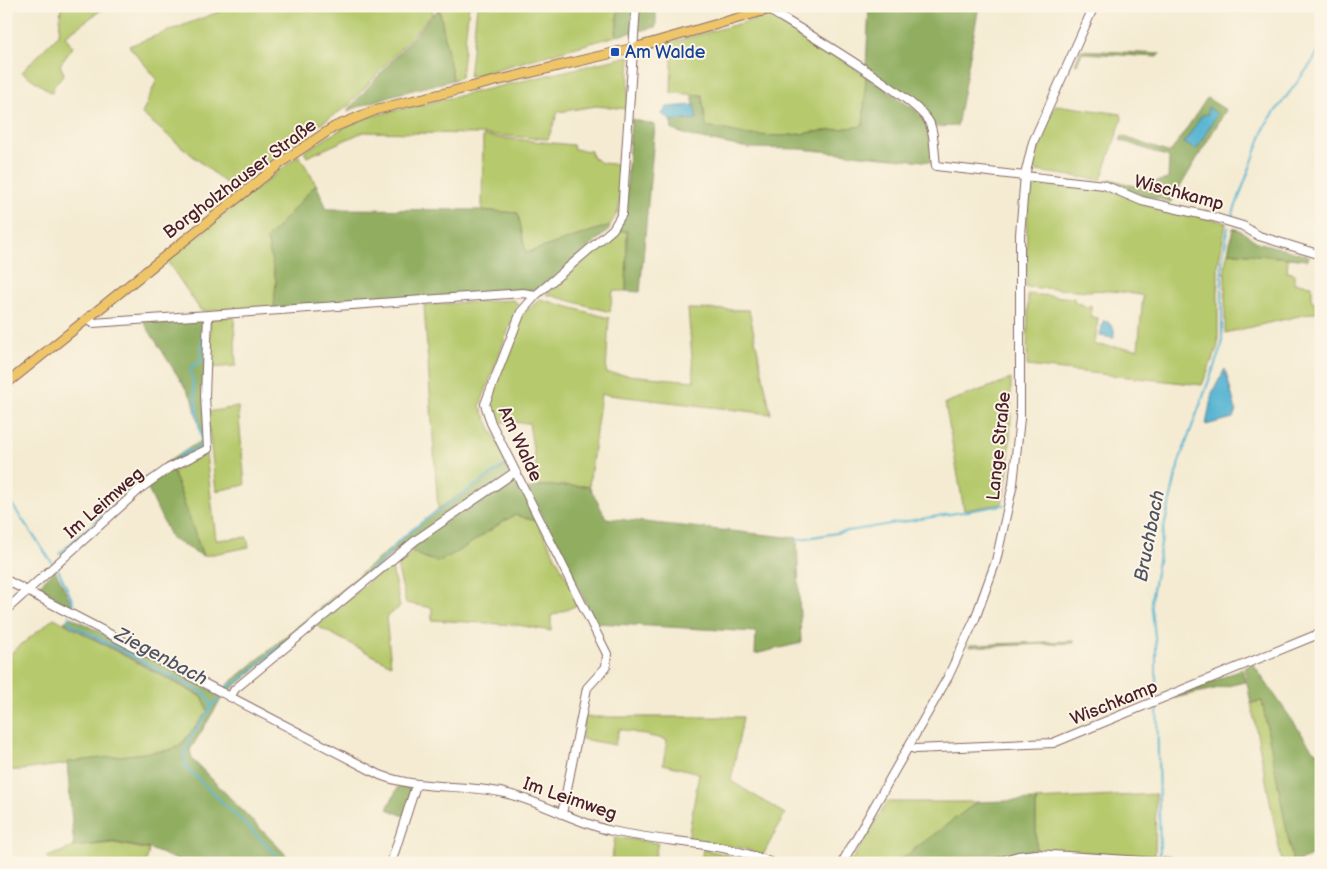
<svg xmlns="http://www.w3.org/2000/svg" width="1327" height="869" font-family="'Balsamiq Sans',sans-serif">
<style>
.green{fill:#b6c96c;stroke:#80744c}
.forest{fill:#90ad60;stroke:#6d6646;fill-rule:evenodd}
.water{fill:#54b4d2;stroke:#4f6a7e}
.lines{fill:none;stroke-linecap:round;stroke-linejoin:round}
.stream{stroke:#54b4d2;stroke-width:2}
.minor-casing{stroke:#866665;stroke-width:10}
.major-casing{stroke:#866665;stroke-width:11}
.minor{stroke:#fff;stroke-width:8}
.major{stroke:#eec569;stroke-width:9}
.transit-dot{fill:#1a4fb4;stroke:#fcf5e5;stroke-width:2}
.labels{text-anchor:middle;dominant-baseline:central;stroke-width:4;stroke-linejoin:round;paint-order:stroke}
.transit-label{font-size:18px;fill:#164399;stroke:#fcf5e5;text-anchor:start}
.street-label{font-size:18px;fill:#4a1f2b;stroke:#fcf5e5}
.water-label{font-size:19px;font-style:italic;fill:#4e5365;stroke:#fcf5e5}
</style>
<rect width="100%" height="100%" fill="#fcf5e5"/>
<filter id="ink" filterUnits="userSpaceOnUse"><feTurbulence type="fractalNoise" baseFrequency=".02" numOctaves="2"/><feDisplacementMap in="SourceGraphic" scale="10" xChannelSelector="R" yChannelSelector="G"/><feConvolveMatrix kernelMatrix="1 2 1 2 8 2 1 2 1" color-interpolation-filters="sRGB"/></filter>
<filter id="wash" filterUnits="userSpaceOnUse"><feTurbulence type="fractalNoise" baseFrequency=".0096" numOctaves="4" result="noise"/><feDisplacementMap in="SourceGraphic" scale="20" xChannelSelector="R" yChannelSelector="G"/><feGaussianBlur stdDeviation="1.12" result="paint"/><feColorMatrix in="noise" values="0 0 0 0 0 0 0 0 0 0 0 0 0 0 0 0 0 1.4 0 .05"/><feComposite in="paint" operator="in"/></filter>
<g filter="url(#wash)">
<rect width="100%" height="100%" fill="#f4ebd2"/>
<!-- green -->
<path class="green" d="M 61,6 L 107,6 L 65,36 L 73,47 L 60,65 L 64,74 L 54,86 L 52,93 L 22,72 L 59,34 Z
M 234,6 L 431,6 L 433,13 L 348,106 L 287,146 L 233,189 L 142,114 L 157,79 L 129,46 Z
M 439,6 L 469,6 L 461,77 L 453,80 Z
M 477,6 L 618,6 L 616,36 L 469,77 Z
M 771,15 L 866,76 L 863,126 L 783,136 L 749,135 L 706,126 L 702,95 L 671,93 L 672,61 L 665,44 Z
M 630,56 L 627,109 L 596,106 L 558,112 L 548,139 L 478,134 L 363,132 L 307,157 L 304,152 L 341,129 L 372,116 Z
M 1056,105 L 1121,114 L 1122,119 L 1101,180 L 1036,171 L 1033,166 L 1046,125 Z
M 483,136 L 573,145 L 574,149 L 591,151 L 592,157 L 602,163 L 623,165 L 619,210 L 610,225 L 526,253 L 518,213 L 482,210 Z
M 299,155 L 316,184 L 267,239 L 276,281 L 274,308 L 201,311 L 167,261 Z
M 1034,178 L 1093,185 L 1226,223 L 1218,265 L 1218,346 L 1202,385 L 1027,366 L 1028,294 L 1074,298 L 1074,301 L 1087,307 L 1091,305 L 1091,317 L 1098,318 L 1095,345 L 1138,349 L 1143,296 C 1136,293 1098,289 1091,291 L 1026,287 L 1027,202 L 1030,181 Z
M 616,231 L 627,231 L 626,291 L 613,291 L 610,312 L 546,294 Z
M 1228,252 L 1288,258 L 1287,272 L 1294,273 L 1294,283 L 1312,285 L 1312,302 L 1321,302 L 1321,311 L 1225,333 L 1225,265 Z
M 540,299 L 609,318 L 606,373 L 694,381 L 688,309 L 749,310 L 771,414 L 601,394 L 589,486 L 539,486 L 529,423 L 493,422 L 488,409 L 489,398 L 520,317 Z
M 513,300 L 518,304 L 480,406 L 508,464 L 438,509 L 424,305 Z
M 234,316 L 236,366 L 209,368 L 210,319 Z
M 1011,379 C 1011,421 1011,463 1002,504 L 964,510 L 945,403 Z
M 238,407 L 245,485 L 216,491 L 207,412 Z
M 206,454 L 216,540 L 247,537 L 249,547 L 203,556 L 172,469 Z
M 515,515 L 537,521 L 580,604 L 551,616 L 551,631 L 518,625 L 432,620 L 432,608 L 406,603 L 397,565 L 413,553 L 437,562 C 466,550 488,529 515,515 Z
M 387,566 L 392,568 L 400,607 L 386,617 L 391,665 L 317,626 Z
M 54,618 L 203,698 L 208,711 L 181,744 L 170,750 L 22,770 L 6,770 L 6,657 Z
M 1262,701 L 1293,863 L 1282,863 L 1251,703 Z
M 585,717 L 743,717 L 731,781 L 785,814 L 763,855 L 742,848 L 688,839 L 699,773 L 663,764 L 667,740 L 619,729 L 615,745 L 581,739 Z
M 1156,794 L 1155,856 L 1036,850 L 1036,800 Z
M 887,802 L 977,802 L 896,863 L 850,863 Z
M 615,837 L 658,843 L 653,863 L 611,863 Z
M 113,843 L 149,850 L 146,863 L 50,863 L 47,857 L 74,847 Z
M 703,849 L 759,863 L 701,863 Z"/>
<!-- forest -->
<path class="forest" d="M 618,6 L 656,6 L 656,27 L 616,36 Z
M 869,6 L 979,6 L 957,126 L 935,127 L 920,106 L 866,68 Z
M 439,8 L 453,80 L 393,95 L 347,111 Z
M 1081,50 L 1161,54 L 1158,57 L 1082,53 L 1077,64 L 1075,63 Z
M 866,76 L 917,111 L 928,128 L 933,162 L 800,149 L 748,148 L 697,138 L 672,130 L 671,121 L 697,119 L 692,95 L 702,95 L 706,126 L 749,135 L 783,136 L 863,126 Z
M 1207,98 L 1226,110 L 1171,202 L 1135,193 L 1108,182 L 1110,179 L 1134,186 L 1168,179 L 1169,157 L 1120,140 L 1122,136 L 1170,153 ZM 1210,112 L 1196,149 L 1184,143 L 1207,116 Z
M 631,119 L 655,125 L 640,292 L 626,291 L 627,231 L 616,231 L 625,214 Z
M 316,184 L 327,209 L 477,210 L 518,213 L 526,253 L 610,225 L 609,230 L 544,285 L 533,290 L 274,308 L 276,281 L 267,239 Z
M 1233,228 L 1241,231 L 1257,242 L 1309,256 L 1308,260 L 1228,252 Z
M 201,317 L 206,319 L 205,443 L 203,447 L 160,467 L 202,440 L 193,400 L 143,321 Z
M 508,464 L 537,521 L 515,515 C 488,529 466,550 437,562 L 413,553 L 405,544 L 229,691 L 224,688 L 438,509 Z
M 172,469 L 203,556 L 171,538 L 147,487 Z
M 539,486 L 589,486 L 606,518 L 797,538 L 801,643 L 755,654 L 756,632 L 596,623 L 528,489 Z
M 55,570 L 73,606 L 71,609 L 39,594 L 38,586 Z
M 71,617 L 223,696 L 190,750 L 192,759 L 294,863 L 185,863 L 150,849 L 113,842 L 74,847 L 67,762 L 170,750 L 181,745 L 208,712 L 203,697 L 64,622 Z
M 1074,641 L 1074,643 L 969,647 L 970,645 Z
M 1253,664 L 1313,750 L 1321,755 L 1321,852 L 1295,863 L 1293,863 L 1262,701 L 1251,703 L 1244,668 Z
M 1242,669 L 1245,682 L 1174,698 Z
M 398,787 L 409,787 L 411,795 L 404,816 L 387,809 Z
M 1036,800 L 1036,850 L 1016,852 L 982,863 L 896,863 L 977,802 Z"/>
<!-- water -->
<path class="water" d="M 694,105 L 697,119 L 671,121 L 662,114 L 667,107 Z
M 1208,107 L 1217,114 L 1196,150 L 1184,143 L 1202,115 L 1207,115 Z
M 1103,321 L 1108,322 L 1114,329 L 1114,338 L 1100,336 Z
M 1225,369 L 1236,410 L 1233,418 L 1206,425 L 1212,393 Z"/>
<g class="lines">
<!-- stream -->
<path class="stream" d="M 1231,219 L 1266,124 L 1313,61 L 1321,43
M 174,462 L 183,453 L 200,447 L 202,443 L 191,372 L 192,366 L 201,362 L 203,320
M 6,496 L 53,564
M 795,540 L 1004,505
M 59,554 L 142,480 L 161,469
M 57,567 L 73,602 L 72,611
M 69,615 L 70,624 L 207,695 L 211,706 L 209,711 C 198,728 181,744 185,766 L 285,863
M 226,687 L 236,683 L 384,559 L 398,541 L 422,522 L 504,465
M 1156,699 L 1156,646 L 1151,601 L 1163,532 L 1179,462 L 1222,345 L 1222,262 L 1228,227
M 1157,703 L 1160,857
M 211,706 L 220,698"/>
</g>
</g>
<g filter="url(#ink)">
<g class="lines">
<!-- minor casing -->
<g class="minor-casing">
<path id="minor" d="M 773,8 L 774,13 C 802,30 921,100 930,124 C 935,136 934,153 936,166 L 1104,185 L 1142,201 L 1213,217 L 1243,226 L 1259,236 L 1321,255
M 87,319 L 93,323 L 523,293 L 536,295
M 6,580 L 380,775 C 419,790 460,784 500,792 C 539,800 573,822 612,831 C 665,843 722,841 772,863
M 6,610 L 141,488 L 169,468 L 208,449 L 205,396 L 208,315
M 230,697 L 235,689 L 416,540 L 515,472
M 908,747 L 915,749 L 1053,743 L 1321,633
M 562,814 L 587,688 L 606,667 L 607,654 L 491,423 L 485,404 L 521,312 L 536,295 L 613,229 L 622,214 L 636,6
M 391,863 L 416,785
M 842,863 L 948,677 L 975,619 L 996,561 L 1013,484 L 1020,418 L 1020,234 L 1025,175 L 1033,142 L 1094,6
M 994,863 L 1018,856 L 1037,854 L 1172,863"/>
</g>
<!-- major casing -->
<g class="major-casing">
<path id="major" d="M 6,384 L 286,159 L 334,127 L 378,109 L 634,48 L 780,6"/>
</g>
<!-- minor -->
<use href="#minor" class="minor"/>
<!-- major -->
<use href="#major" class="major"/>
</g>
</g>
<!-- markers -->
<rect class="transit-dot" x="610" y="47" width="10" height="10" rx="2.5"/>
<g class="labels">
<!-- transit labels -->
<g class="transit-label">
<text x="625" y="52">Am Walde</text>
</g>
<!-- street labels -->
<g class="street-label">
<text transform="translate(240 179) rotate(-37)">Borgholzhauser Straße</text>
<text transform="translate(1179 193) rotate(15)">Wischkamp</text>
<text transform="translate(520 444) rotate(65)">Am Walde</text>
<text transform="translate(999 446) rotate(-84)">Lange Straße</text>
<text transform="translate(104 503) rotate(-41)">Im Leimweg</text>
<text transform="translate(1114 703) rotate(-22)">Wischkamp</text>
<text transform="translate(570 799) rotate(19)">Im Leimweg</text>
</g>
<!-- water labels -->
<g class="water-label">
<text transform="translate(1150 536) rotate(-79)">Bruchbach</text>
<text transform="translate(161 657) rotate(28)">Ziegenbach</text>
</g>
</g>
<!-- margin -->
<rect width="1327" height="869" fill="none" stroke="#fcf5e5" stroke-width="25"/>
</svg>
